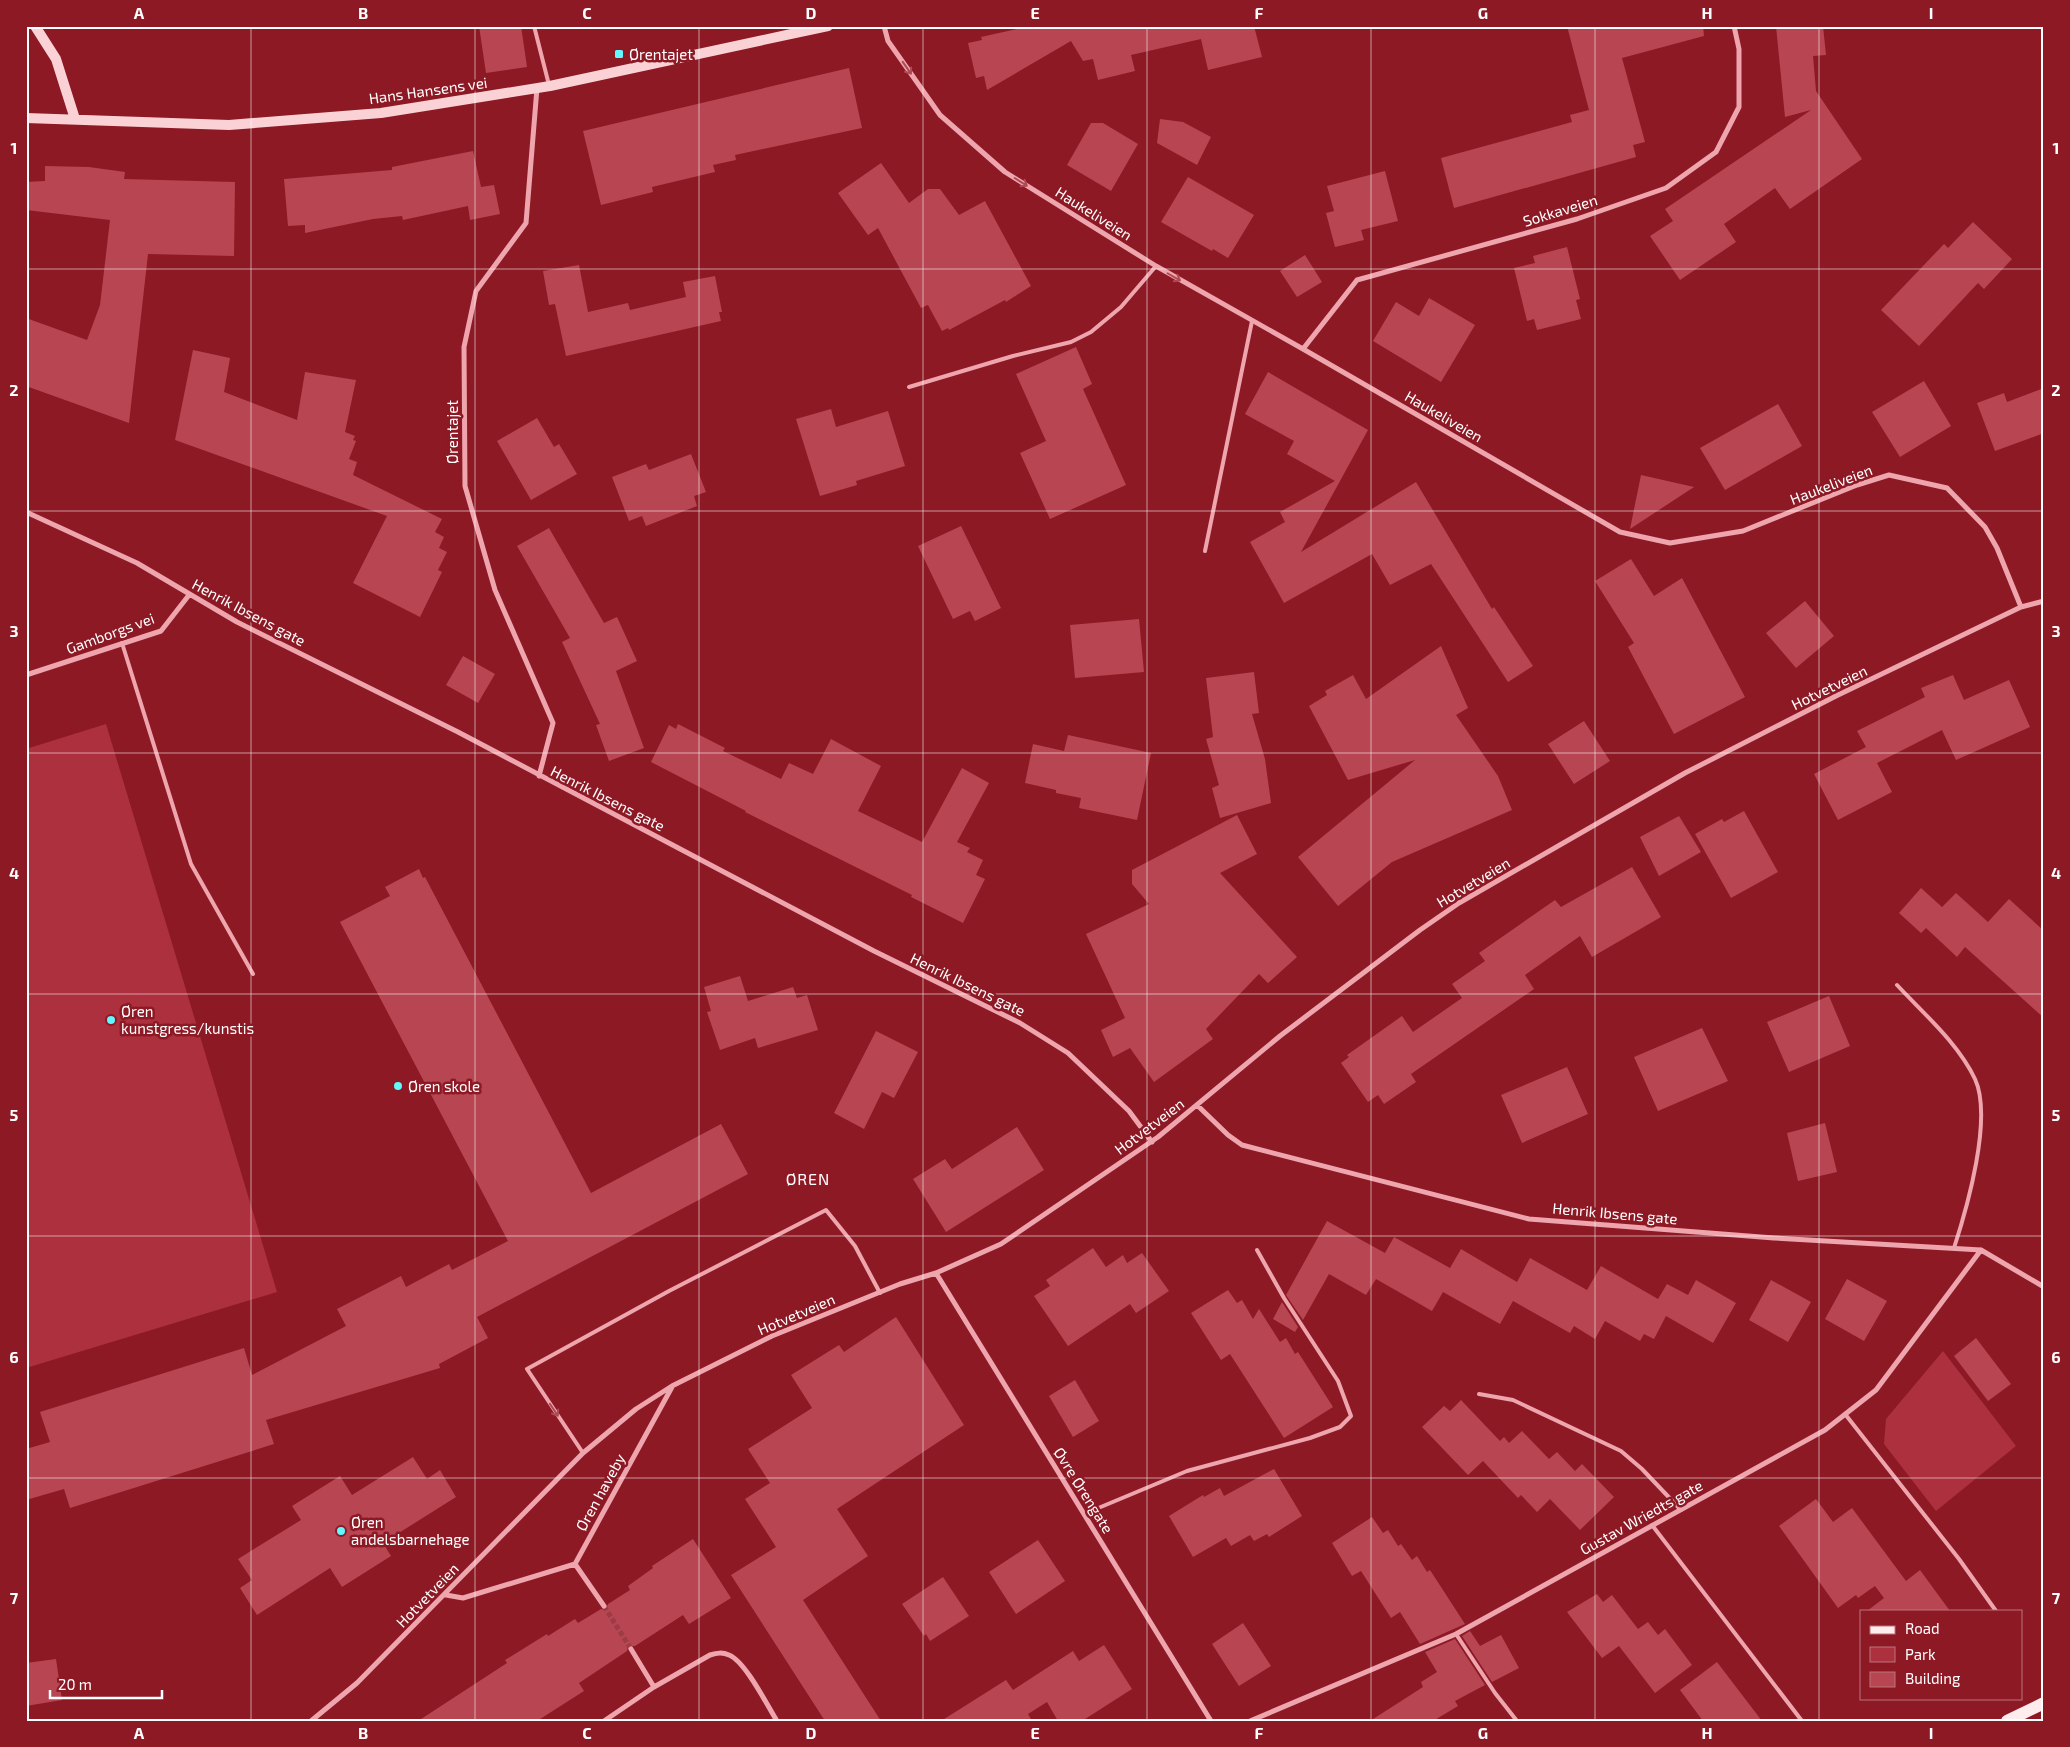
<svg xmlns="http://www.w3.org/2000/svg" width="2070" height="1747" font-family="'Exo 2',sans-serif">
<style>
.green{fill:#ad303e}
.building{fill:#b74652}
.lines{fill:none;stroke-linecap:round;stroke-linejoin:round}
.minor-tunnel{stroke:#9e3c46;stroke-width:5;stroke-dasharray:5 2.5;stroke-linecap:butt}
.service{stroke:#eea5ad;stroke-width:4}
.minor{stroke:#eea5ad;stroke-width:5}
.secondary{stroke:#fad2d6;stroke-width:10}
.primary{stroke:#ffeced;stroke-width:12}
.oneway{stroke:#af4a55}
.grid{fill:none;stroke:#fff;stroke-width:1;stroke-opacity:0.55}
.poi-dot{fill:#62f8ff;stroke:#8d1925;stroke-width:2}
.labels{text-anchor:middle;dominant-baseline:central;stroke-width:5;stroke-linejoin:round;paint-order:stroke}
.poi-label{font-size:15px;fill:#fff;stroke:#8d1925;text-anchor:start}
.street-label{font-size:15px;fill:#fff;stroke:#8d1925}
.neighbourhood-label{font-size:16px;letter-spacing:1px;fill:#fff;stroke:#8d1925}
.neatline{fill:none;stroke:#fff;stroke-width:2}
.grid-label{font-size:16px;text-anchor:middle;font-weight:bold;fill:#fff}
</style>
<rect width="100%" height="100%" fill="#8d1925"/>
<!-- green -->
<path class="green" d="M 106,724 L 277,1292 L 26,1368 L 26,749 Z
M 1943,1351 L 2016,1446 L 1936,1511 L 1884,1444 L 1886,1419 Z"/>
<!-- building -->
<path class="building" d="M 479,26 L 521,26 L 527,67 L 486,73 Z
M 1031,26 L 1254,26 L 1262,57 L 1208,70 L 1201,39 L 1131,55 L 1135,71 L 1098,80 L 1093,59 L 1083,61 L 1071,41 L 987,90 L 984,76 L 976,78 L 968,43 L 982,40 L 981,37 Z
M 1567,26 L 1703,26 L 1704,36 L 1622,58 L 1645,142 L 1633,145 L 1636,157 L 1454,208 L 1441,158 L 1572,122 L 1570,115 L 1589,110 Z
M 1776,26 L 1823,26 L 1826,55 L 1813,56 L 1816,91 L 1862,159 L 1790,209 L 1775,188 L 1724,224 L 1736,242 L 1680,280 L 1650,236 L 1673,221 L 1665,209 L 1811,110 L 1785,117 Z
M 849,68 L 862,128 L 735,155 L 736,160 L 713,165 L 715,172 L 652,187 L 653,192 L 601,205 L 583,131 Z
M 1160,119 L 1183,122 L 1211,137 L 1197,165 L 1157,143 Z
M 1091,123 L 1103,123 L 1138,144 L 1111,191 L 1067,165 Z
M 473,151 L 481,187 L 494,185 L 500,214 L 470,220 L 468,206 L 403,220 L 402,216 L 373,219 L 305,233 L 305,225 L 288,226 L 284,179 L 392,170 L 392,167 Z
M 881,163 L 909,203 L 928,189 L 940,189 L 959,215 L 985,201 L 1031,286 L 1006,302 L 1005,300 L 949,330 L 948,328 L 942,331 L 928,305 L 921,308 L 878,228 L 868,235 L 838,193 Z
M 45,166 L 89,167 L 125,172 L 124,179 L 235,182 L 234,256 L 148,254 L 129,423 L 26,386 L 26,318 L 87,340 L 100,305 L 110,220 L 26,210 L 26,182 L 45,181 Z
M 1385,171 L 1398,221 L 1361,230 L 1364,240 L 1335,247 L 1326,213 L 1334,211 L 1327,186 Z
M 1188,177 L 1254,215 L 1228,258 L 1213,249 L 1212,251 L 1161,222 Z
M 1973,222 L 2012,259 L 1984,289 L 1978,283 L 1919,346 L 1881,310 L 1944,244 L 1948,248 Z
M 1567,247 L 1580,299 L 1576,300 L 1581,319 L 1537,330 L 1534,319 L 1527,321 L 1514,268 L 1535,263 L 1533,256 Z
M 1305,255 L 1322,282 L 1297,297 L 1280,271 Z
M 579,265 L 588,312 L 628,303 L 630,310 L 686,297 L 683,282 L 715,276 L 722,312 L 719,312 L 721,321 L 566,356 L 555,304 L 549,305 L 543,271 Z
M 1429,298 L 1475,325 L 1441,382 L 1373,341 L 1396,302 L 1419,316 Z
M 1076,347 L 1092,384 L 1083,389 L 1126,485 L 1050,519 L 1020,453 L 1046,441 L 1016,374 Z
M 193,350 L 230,358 L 224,392 L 297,420 L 305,372 L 356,380 L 345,432 L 355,436 L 353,440 L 356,441 L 349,459 L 357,462 L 353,475 L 442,519 L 435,532 L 444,537 L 439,548 L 447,552 L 438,570 L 442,572 L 420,617 L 353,583 L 387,516 L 175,440 Z
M 1268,372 L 1368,430 L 1301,552 L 1416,482 L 1492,609 L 1494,607 L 1533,666 L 1508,682 L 1431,564 L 1390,585 L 1372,554 L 1284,603 L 1250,542 L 1285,522 L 1280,512 L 1335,481 L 1287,454 L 1294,441 L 1245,414 Z
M 1924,381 L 1951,426 L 1900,457 L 1872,412 Z
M 2044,388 L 2044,433 L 1995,451 L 1977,403 L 2004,393 L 2007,402 Z
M 1778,404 L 1802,446 L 1725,490 L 1700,448 Z
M 831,409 L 836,427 L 888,411 L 905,466 L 856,481 L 857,485 L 820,496 L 796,419 Z
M 537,418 L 554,447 L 559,444 L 577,474 L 531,500 L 497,441 Z
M 691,454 L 706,492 L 694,496 L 697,506 L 646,526 L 642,516 L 629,521 L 612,477 L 646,464 L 649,470 Z
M 1641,475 L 1694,487 L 1630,529 Z
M 961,526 L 1001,608 L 975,621 L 970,611 L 953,619 L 918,546 Z
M 549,528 L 604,623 L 617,617 L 637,661 L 616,671 L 644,748 L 609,761 L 596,725 L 600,724 L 562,642 L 570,638 L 517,546 Z
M 1631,559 L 1654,596 L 1682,578 L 1745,697 L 1674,734 L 1628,647 L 1634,643 L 1595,581 Z
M 1805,601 L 1834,636 L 1796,668 L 1766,633 Z
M 1139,619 L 1144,672 L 1075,678 L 1070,625 Z
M 1441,646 L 1468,708 L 1456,715 L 1498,776 L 1512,810 L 1392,862 L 1338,906 L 1298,857 L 1415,760 L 1348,780 L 1309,706 L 1327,695 L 1325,691 L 1353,675 L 1366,699 Z
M 463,656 L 495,674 L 478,703 L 446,685 Z
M 1254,672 L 1259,713 L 1252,714 L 1265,759 L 1271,803 L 1220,818 L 1212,788 L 1219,785 L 1206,739 L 1213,737 L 1206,678 Z
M 1953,675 L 1964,700 L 2009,680 L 2030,727 L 1956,760 L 1942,730 L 1877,763 L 1892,792 L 1838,820 L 1814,774 L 1866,747 L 1857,731 L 1925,697 L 1921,688 Z
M 1584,721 L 1610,761 L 1574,784 L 1548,744 Z
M 678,724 L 725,748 L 723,751 L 781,779 L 789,763 L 813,774 L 831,739 L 881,766 L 858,811 L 922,842 L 962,768 L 989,783 L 957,842 L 970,848 L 967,852 L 983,860 L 976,875 L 985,879 L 963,923 L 911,897 L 912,895 L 745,812 L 746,811 L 651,762 L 669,725 L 676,729 Z
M 1068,735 L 1151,753 L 1137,820 L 1079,808 L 1081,798 L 1056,793 L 1056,790 L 1025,783 L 1033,744 L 1064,751 Z
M 1744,811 L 1778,872 L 1731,898 L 1695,834 L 1722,819 L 1724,822 Z
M 1237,815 L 1257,854 L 1220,873 L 1297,957 L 1268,983 L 1259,974 L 1206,1029 L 1213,1039 L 1154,1082 L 1130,1048 L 1113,1057 L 1101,1030 L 1125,1018 L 1086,934 L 1149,904 L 1132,884 L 1132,870 Z
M 1679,816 L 1701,852 L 1659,876 L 1640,837 Z
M 1632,867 L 1661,917 L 1592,957 L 1580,936 L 1525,975 L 1534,989 L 1411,1074 L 1416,1082 L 1384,1104 L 1378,1095 L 1368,1102 L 1341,1063 L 1349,1057 L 1347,1055 L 1402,1016 L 1413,1032 L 1462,998 L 1452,984 L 1485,961 L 1479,953 L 1555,900 L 1561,907 Z
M 419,869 L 423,878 L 425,877 L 591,1193 L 721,1124 L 748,1174 L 477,1317 L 488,1338 L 439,1364 L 440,1368 L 266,1420 L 274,1444 L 70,1508 L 64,1489 L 26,1500 L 26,1449 L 50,1442 L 40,1412 L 244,1348 L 252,1375 L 346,1326 L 337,1309 L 401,1276 L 406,1287 L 449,1264 L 452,1270 L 508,1241 L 340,922 L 390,896 L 385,887 Z
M 1921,888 L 1942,907 L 1956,893 L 1988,922 L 2009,899 L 2044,931 L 2044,1018 L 1965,947 L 1957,957 L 1926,928 L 1921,933 L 1899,913 Z
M 740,976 L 748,1001 L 793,987 L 797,998 L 807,995 L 818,1030 L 758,1048 L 755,1038 L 720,1050 L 707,1012 L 711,1011 L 704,987 Z
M 1829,996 L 1850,1046 L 1789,1072 L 1767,1022 Z
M 1702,1028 L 1728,1081 L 1658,1111 L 1634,1057 Z
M 876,1031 L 918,1052 L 894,1098 L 882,1092 L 864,1129 L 834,1113 Z
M 1567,1067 L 1588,1114 L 1522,1143 L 1501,1095 Z
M 1825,1123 L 1837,1172 L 1798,1181 L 1787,1133 Z
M 1017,1127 L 1044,1170 L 946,1232 L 913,1179 L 945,1159 L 952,1169 Z
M 1327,1221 L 1385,1253 L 1394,1237 L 1450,1268 L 1461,1249 L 1517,1282 L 1530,1258 L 1587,1290 L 1601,1266 L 1658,1299 L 1667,1284 L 1688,1295 L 1696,1280 L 1736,1303 L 1713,1343 L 1666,1316 L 1654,1339 L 1644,1334 L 1640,1341 L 1605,1321 L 1595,1339 L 1574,1326 L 1570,1333 L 1513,1301 L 1500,1324 L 1443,1292 L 1432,1311 L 1376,1279 L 1366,1295 L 1329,1274 L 1303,1320 L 1286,1295 Z
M 1093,1248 L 1106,1267 L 1123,1255 L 1127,1263 L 1142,1253 L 1169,1291 L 1136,1313 L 1130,1304 L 1068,1346 L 1034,1296 L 1050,1286 L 1046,1280 Z
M 1847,1279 L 1887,1301 L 1864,1341 L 1825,1319 Z
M 1771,1280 L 1811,1302 L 1788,1342 L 1749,1320 Z
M 1228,1290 L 1237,1303 L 1242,1300 L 1253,1319 L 1259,1309 L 1280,1342 L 1286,1338 L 1295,1354 L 1298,1352 L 1333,1407 L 1284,1438 L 1230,1354 L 1221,1360 L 1191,1313 Z
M 1282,1302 L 1298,1327 L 1295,1332 L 1273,1319 Z
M 896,1317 L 964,1425 L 837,1509 L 868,1556 L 803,1600 L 881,1721 L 825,1721 L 731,1575 L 776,1547 L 745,1499 L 770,1483 L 748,1449 L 812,1408 L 791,1375 L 839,1345 L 844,1352 Z
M 1976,1338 L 2011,1384 L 1988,1401 L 1954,1356 Z
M 1075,1380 L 1099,1421 L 1073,1437 L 1049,1396 Z
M 1461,1400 L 1500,1441 L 1504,1437 L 1509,1443 L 1522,1431 L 1549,1459 L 1557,1452 L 1575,1471 L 1582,1464 L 1614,1497 L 1580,1530 L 1550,1499 L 1537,1512 L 1521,1495 L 1518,1498 L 1483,1461 L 1468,1475 L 1422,1427 L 1444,1406 L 1450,1411 Z
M 413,1457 L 427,1479 L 440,1470 L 456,1497 L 383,1543 L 391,1556 L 342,1587 L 330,1568 L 257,1615 L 240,1588 L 252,1580 L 238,1559 L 301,1520 L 292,1506 L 340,1476 L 352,1495 Z
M 1274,1469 L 1302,1516 L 1269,1537 L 1267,1534 L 1254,1541 L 1250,1535 L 1231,1546 L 1226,1538 L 1193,1557 L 1169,1516 L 1203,1495 L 1204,1497 L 1220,1488 L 1224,1496 Z
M 1816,1499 L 1833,1522 L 1852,1508 L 1906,1581 L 1920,1570 L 1950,1611 L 1867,1611 L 1884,1598 L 1875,1586 L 1858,1598 L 1856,1595 L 1838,1608 L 1779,1526 Z
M 1372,1517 L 1383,1533 L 1388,1530 L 1398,1546 L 1401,1544 L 1412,1560 L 1417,1556 L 1427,1572 L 1430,1570 L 1465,1624 L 1420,1644 L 1400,1612 L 1391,1618 L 1361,1571 L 1352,1576 L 1332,1543 Z
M 693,1539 L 731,1598 L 689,1624 L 683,1615 L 635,1646 L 628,1646 L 627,1651 L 579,1683 L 584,1691 L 537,1721 L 418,1721 L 507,1663 L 505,1660 L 547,1634 L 548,1636 L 575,1619 L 578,1623 L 601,1609 L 606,1610 L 608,1604 L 630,1590 L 628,1586 L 653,1568 L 652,1566 Z
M 1038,1540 L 1065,1581 L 1016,1614 L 989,1572 Z
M 943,1577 L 969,1616 L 930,1641 L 926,1634 L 924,1636 L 902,1604 Z
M 1597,1594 L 1603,1602 L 1612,1595 L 1638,1629 L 1648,1622 L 1658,1635 L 1665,1629 L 1692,1665 L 1655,1693 L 1619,1646 L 1602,1658 L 1567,1612 Z
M 1243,1623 L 1271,1666 L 1239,1686 L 1212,1644 Z
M 1470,1631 L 1480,1646 L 1501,1635 L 1519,1668 L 1492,1682 L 1462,1636 Z
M 1455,1639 L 1485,1685 L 1455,1701 L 1458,1706 L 1433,1721 L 1370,1721 L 1423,1687 L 1421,1682 L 1437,1672 L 1425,1652 Z
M 1104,1645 L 1132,1689 L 1082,1721 L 1058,1721 L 1047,1702 L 1028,1714 L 1032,1721 L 941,1721 L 1006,1680 L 1013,1690 L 1073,1651 L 1079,1661 Z
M 56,1659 L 62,1700 L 26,1706 L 26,1663 Z
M 1717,1662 L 1762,1721 L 1703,1721 L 1680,1690 Z"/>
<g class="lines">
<!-- minor-tunnel -->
<path class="minor-tunnel" d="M 604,1606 L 631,1649"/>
<!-- service -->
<path class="service" d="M 534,26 L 549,85
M 909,387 L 1013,356 L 1071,342 L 1091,332 L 1121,307 L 1156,266
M 1205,551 L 1252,321
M 122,643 L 191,864 L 253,974
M 1897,985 C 1924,1014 1958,1043 1975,1079 C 1993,1118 1967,1208 1954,1248
M 1479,1394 L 1513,1400 L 1621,1451 L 1642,1469 L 1681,1510
M 1845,1414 L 1959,1559 L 1996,1611
M 583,1453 L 527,1369 L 669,1291 L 826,1210 L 855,1246 L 880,1293
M 1084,1514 L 1187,1471 L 1310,1438 L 1340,1427 L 1351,1416 L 1338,1381 L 1284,1298 L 1257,1250
M 1652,1525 L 1802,1721
M 1456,1634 L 1495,1693 L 1517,1721"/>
<!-- minor -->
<path class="minor" d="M 884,26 L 888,41 L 940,115 L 1005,172 L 1156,266 L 1303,349 L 1620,532 L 1670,543 L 1743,531 L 1857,485 L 1889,475 L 1947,488 L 1985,527 L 1997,548 L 2021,607
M 537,88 L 526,223 L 476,291 L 464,347 L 465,486 L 495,590 L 553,723 L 539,776
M 1303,349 L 1357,280 L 1577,219 L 1666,188 L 1716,152 L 1739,107 L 1739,49 L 1734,26
M 26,512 L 137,563 L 237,622 L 458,732 L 874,951 L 1020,1023 L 1068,1053 L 1129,1111 L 1152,1142
M 26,675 L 161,631 L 189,595
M 1197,1105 L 1228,1135 L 1242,1145 L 1529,1219 L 1774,1238 L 1981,1250 L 2044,1287
M 936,1273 L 1211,1721
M 575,1564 L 672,1387
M 575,1564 L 604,1606
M 446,1595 L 463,1598 L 575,1564
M 631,1649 L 654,1687 L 710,1655 C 717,1653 722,1652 729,1655 C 745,1661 767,1705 777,1721
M 311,1721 L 357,1683 L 583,1453 L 636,1409 L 672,1386 L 772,1336 L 900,1284 L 936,1273 L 1001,1244 L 1158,1137 L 1280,1036 L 1420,930 L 1459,903 L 1685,773 L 1836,696 L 2021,607 L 2044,601
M 604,1721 L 654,1687
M 1250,1721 L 1456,1634 L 1825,1430 L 1876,1390 L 1981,1250"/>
<!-- secondary -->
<path class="secondary" d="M 35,26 L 56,59 L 75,119
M 26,118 L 229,125 L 381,113 L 550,86 L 828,26"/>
<!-- primary -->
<path class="primary" d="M 2007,1721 L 2044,1703"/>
</g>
<!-- one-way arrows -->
<defs><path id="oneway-shaft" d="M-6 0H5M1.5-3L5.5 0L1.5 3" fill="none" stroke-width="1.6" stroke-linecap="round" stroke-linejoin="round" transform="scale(1.25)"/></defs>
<g class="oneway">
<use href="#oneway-shaft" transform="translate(907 68) rotate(55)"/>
<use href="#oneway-shaft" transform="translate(1021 182) rotate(32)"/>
<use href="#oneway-shaft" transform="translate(1174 277) rotate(30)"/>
<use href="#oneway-shaft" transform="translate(554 1410) rotate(56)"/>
</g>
<!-- grid -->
<path class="grid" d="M 251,26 L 251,1721M 475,26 L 475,1721M 699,26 L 699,1721M 923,26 L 923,1721M 1147,26 L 1147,1721M 1371,26 L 1371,1721M 1595,26 L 1595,1721M 1819,26 L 1819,1721M 26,269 L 2044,269M 26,511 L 2044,511M 26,753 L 2044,753M 26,994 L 2044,994M 26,1236 L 2044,1236M 26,1478 L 2044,1478"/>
<!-- markers -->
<g class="poi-dot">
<rect x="614" y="49" width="10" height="10" rx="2.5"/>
<circle cx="111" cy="1020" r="5"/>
<circle cx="398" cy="1086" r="5"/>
<circle cx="341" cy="1531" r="5"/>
</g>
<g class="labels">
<!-- poi labels -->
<g class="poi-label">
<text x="629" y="54">Ørentajet</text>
<text x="121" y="1011">Øren<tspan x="121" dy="17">kunstgress/kunstis</tspan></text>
<text x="408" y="1086">Øren skole</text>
<text x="351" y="1522">Øren<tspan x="351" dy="17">andelsbarnehage</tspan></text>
</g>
<!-- street labels -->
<g class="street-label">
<text transform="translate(428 90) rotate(-8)">Hans Hansens vei</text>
<text transform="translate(1560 210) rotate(-17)">Sokkaveien</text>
<text transform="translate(1094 213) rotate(32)">Haukeliveien</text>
<text transform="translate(1444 416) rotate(30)">Haukeliveien</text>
<text transform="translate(452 432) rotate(-90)">Ørentajet</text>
<text transform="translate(1831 484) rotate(-21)">Haukeliveien</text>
<text transform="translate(249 612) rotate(28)">Henrik Ibsens gate</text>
<text transform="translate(110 633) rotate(-20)">Gamborgs vei</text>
<text transform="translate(1829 687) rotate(-26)">Hotvetveien</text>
<text transform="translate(608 798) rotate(27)">Henrik Ibsens gate</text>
<text transform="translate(1473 882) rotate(-31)">Hotvetveien</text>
<text transform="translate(968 984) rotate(26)">Henrik Ibsens gate</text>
<text transform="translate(1149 1126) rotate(-37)">Hotvetveien</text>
<text transform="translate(1615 1213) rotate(5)">Henrik Ibsens gate</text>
<text transform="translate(796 1314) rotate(-23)">Hotvetveien</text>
<text transform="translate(1084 1490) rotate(58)">Øvre Ørengate</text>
<text transform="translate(600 1492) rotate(-61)">Øren haveby</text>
<text transform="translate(1641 1517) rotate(-29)">Gustav Wriedts gate</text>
<text transform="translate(427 1595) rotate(-46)">Hotvetveien</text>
</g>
<!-- neighbourhood labels -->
<g class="neighbourhood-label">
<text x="808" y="1178">ØREN</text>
</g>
</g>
<!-- border -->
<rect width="2070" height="1747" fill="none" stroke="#8d1925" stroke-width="55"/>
<!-- legend -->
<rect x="1860" y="1610" width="162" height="90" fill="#8d1925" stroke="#bb757c"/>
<rect x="1870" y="1626" width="25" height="8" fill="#ffeced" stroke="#bb757c"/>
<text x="1905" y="1634" font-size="15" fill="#ffffff">Road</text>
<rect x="1870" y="1647" width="25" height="15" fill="#ad303e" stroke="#bb757c"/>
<text x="1905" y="1660" font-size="15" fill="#ffffff">Park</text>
<rect x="1870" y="1672" width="25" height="15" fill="#b74652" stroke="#bb757c"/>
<text x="1905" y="1684" font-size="15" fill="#ffffff">Building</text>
<!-- scale -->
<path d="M50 1690v8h112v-8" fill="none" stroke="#ffffff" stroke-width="2.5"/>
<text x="58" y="1690" font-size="15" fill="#ffffff" stroke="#8d1925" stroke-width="4" paint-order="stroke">20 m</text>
<rect x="28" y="28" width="2014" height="1692" class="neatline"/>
<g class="grid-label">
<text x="139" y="19">A</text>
<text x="363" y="19">B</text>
<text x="587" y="19">C</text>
<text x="811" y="19">D</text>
<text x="1035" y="19">E</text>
<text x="1259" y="19">F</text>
<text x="1483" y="19">G</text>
<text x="1707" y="19">H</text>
<text x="1931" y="19">I</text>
<text x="14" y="154">1</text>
<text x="2056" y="154">1</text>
<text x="14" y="396">2</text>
<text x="2056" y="396">2</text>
<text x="14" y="637">3</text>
<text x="2056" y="637">3</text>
<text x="14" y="879">4</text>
<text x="2056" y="879">4</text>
<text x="14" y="1121">5</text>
<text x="2056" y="1121">5</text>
<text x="14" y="1363">6</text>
<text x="2056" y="1363">6</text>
<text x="14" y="1604">7</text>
<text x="2056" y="1604">7</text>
<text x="139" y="1739">A</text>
<text x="363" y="1739">B</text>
<text x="587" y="1739">C</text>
<text x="811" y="1739">D</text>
<text x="1035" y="1739">E</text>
<text x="1259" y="1739">F</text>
<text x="1483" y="1739">G</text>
<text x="1707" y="1739">H</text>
<text x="1931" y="1739">I</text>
</g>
</svg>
